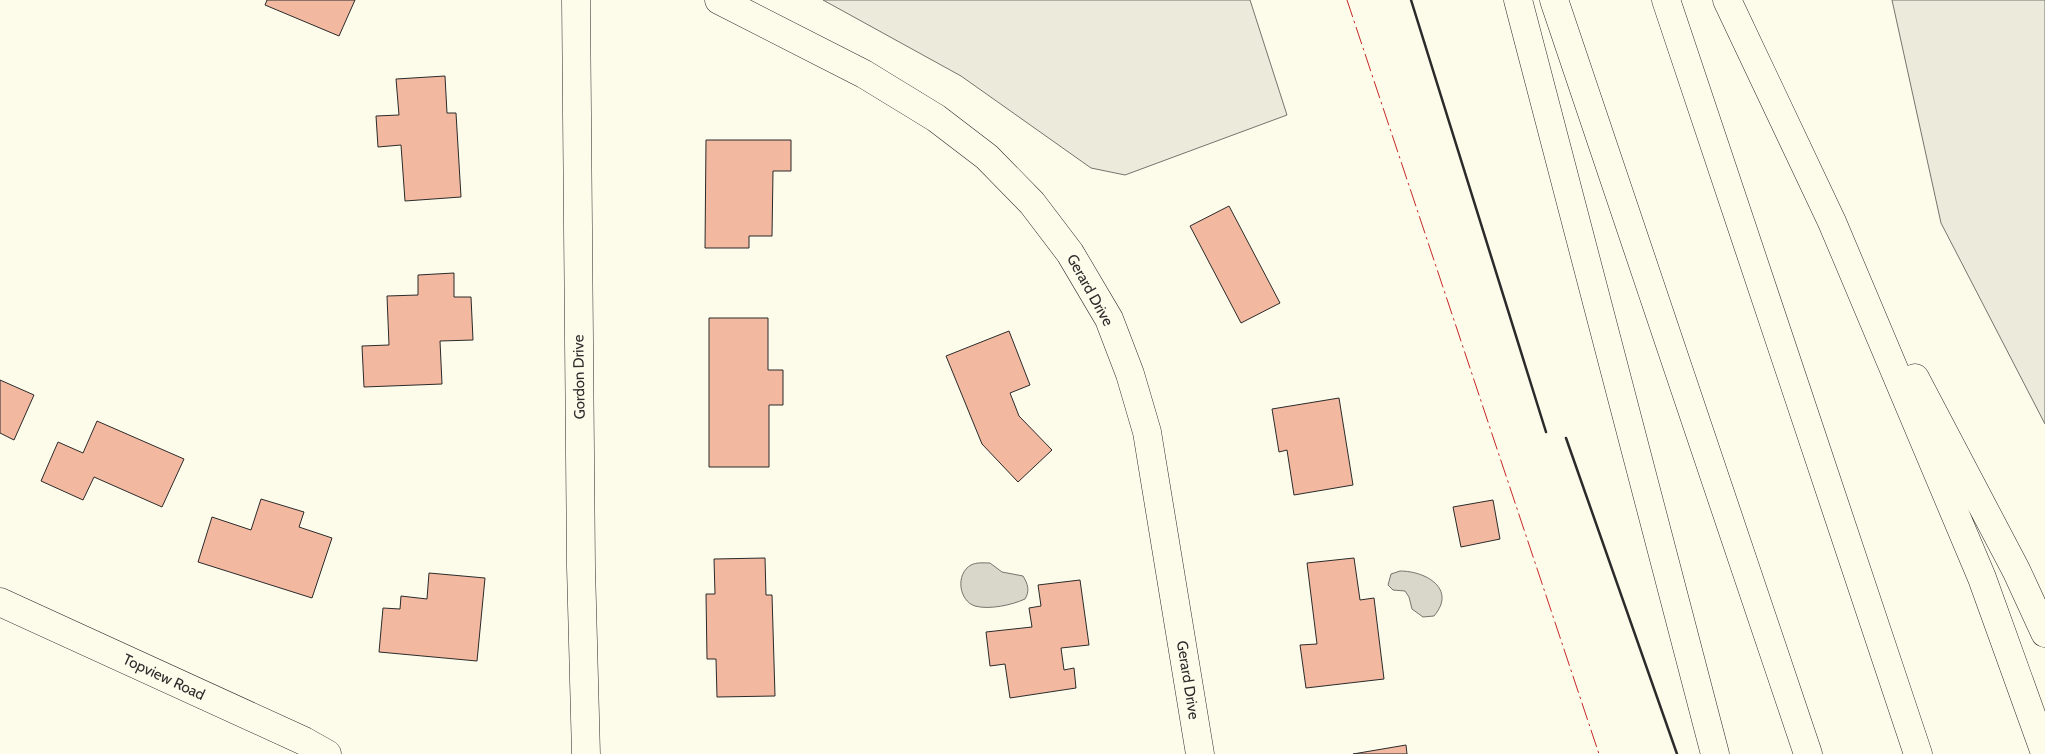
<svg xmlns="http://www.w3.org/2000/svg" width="2045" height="754" font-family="Cabin,sans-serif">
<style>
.green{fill:#ecebdb;stroke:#74746e}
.water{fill:#d8d7c9;stroke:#74746e}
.building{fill:#f2b8a0;stroke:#2b2b2b}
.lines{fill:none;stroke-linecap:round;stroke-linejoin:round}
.minor-casing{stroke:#2b2b2b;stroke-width:29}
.motorway-casing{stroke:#2b2b2b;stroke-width:29}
.minor{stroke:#fdfbea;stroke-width:28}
.motorway{stroke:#fdfbea;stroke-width:28}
.wall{stroke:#2b2b2b;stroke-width:2.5}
.power{stroke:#c62828;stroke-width:1;stroke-dasharray:18 4 2.5 4;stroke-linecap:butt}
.labels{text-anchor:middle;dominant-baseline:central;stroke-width:4;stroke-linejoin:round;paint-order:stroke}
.street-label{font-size:15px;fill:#2b2b2b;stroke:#fdfbea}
</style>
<rect width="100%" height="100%" fill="#fdfbea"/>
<!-- green -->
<path class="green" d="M 823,0 L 1250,0 L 1287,115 L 1125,175 L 1091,168 L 961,76 Z
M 1892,0 L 2045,0 L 2045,424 L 1941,223 Z"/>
<!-- water -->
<path class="water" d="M 990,563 L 1002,572 L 1023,576 C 1028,584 1030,591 1025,599 C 1012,605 989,610 975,606 C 959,601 955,574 971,565 C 977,562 984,563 990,563 Z
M 1400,571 C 1426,571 1457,589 1434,616 L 1423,617 L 1412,609 L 1409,597 L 1405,591 L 1393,590 L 1388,585 L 1391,574 Z"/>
<!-- building -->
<path class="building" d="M 267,0 L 355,0 L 339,36 L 265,5 Z
M 445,76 L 447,113 L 456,113 L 461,197 L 405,201 L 401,145 L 378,147 L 376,116 L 399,115 L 396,79 Z
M 706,140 L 791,140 L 791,171 L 773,171 L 772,236 L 749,236 L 749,248 L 705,248 Z
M 1229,206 L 1280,303 L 1241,323 L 1190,226 Z
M 454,273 L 454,297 L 471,297 L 473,340 L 440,341 L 442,384 L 364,387 L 362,346 L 389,345 L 387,296 L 418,295 L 418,275 Z
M 709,318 L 768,318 L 768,370 L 783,370 L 783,405 L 769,405 L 769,467 L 709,467 Z
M 1009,331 L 1030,385 L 1010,393 L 1019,416 L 1052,450 L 1018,482 L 982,444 L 946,356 Z
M 0,380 L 34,395 L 14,440 L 0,433 Z
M 1339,398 L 1353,485 L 1294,495 L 1287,450 L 1279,452 L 1272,409 Z
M 97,421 L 184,459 L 162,507 L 94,477 L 83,500 L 41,481 L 58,442 L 83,453 Z
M 261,499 L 304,512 L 299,527 L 332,538 L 312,598 L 198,562 L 212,517 L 251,530 Z
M 1493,500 L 1500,539 L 1461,547 L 1453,507 Z
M 765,558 L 766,595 L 772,595 L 775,696 L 717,697 L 716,659 L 707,659 L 706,594 L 715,594 L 714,559 Z
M 1354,558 L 1360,600 L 1374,598 L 1384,679 L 1306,688 L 1300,645 L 1317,644 L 1307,563 Z
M 429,573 L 485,578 L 477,661 L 379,652 L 383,608 L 400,609 L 401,596 L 427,599 Z
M 1080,580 L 1089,645 L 1061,648 L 1064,670 L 1074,668 L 1076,688 L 1010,698 L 1005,664 L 990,666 L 986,632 L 1032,627 L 1029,608 L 1041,606 L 1038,585 Z
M 1406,745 L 1407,754 L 1353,754 Z"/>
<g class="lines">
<!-- minor casing -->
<g class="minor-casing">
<path id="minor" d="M 576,0 L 581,567 L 586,754
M 719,0 L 864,74 L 936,118 L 987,157 L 1032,203 L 1070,253 L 1109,319 L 1130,374 L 1147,432 L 1200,754
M 0,602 L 304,741 L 327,754"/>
</g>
<!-- motorway casing -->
<g class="motorway-casing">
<path id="motorway" d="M 1518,0 L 1715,754
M 1554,0 L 1808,754
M 1666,0 L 1918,754
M 1727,0 L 1832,222 L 1982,578 L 2045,753
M 1915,378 L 2016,570 L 2045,633"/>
</g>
<!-- minor -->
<use href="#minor" class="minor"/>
<!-- motorway -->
<use href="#motorway" class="motorway"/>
<!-- wall -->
<path class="wall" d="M 1411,0 L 1546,432
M 1566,438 L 1677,754"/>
<!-- power -->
<path class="power" d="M 1347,0 L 1599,754"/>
</g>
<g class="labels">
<!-- street labels -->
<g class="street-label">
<text transform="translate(1090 290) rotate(61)">Gerard Drive</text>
<text transform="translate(579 377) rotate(-91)">Gordon Drive</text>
<text transform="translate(164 677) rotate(25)">Topview Road</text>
<text transform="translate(1188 680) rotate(81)">Gerard Drive</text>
</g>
</g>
</svg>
